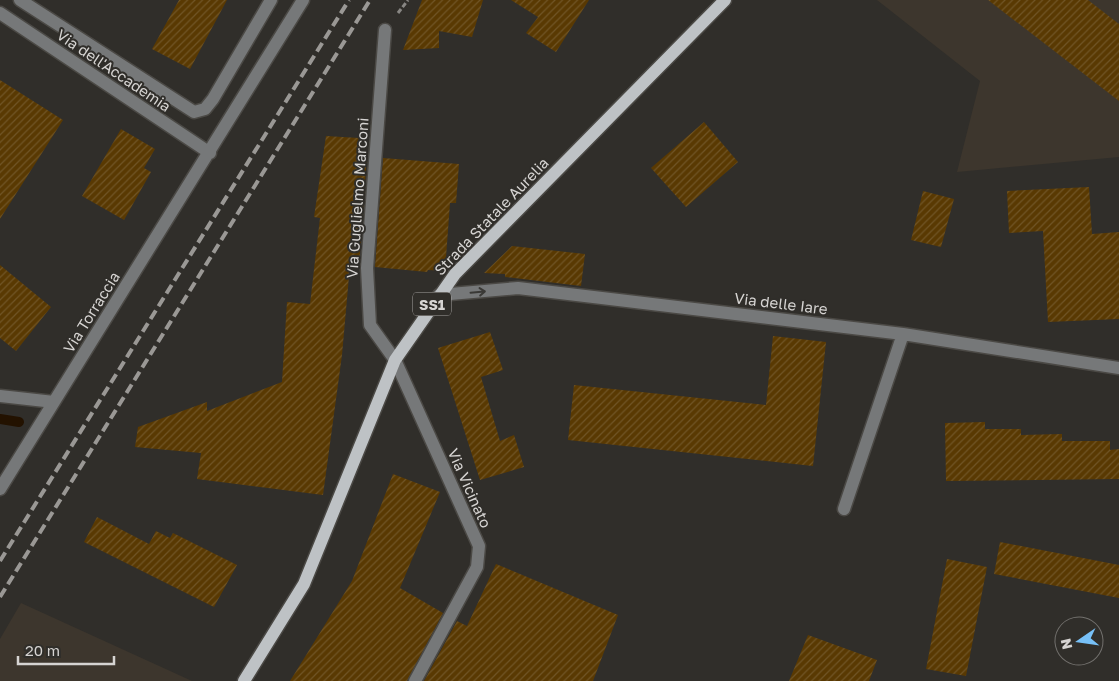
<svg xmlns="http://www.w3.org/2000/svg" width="1119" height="681" font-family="'Golos Text',sans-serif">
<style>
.built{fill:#3d362d}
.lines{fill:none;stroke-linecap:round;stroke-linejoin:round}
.stream{stroke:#231200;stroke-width:10}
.building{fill:url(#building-hatch)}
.minor-casing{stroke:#4b4945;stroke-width:15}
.major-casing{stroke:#4b4945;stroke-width:15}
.path{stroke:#888683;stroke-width:3;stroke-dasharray:5 2.5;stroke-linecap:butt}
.minor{stroke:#767879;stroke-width:12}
.major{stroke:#bec2c5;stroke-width:12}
.rail{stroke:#9a9895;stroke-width:4;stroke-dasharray:10 5;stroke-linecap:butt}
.oneway{stroke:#3a3936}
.labels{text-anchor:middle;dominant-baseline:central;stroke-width:4;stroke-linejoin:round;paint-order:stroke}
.shield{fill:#302e2a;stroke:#a4a2a0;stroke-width:1}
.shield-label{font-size:14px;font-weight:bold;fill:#d6d4d2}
.street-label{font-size:15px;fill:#d6d4d2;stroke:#302e2a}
</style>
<defs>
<pattern id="building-hatch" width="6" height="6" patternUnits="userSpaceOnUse" patternTransform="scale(1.25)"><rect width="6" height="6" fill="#593902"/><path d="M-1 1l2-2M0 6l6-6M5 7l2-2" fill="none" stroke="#705526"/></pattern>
</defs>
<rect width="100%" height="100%" fill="#302e2a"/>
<!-- built -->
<path class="built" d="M 877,0 L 1119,0 L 1119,157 L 957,172 L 980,81 Z
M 21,603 L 192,681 L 0,681 L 0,639 Z"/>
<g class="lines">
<!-- stream -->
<path class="stream" d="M 0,419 L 19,422"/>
</g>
<!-- building -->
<path class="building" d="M 179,0 L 227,0 L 190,69 L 152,49 Z
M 422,0 L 483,0 L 472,37 L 439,31 L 439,48 L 403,50 Z
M 511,0 L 589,0 L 556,52 L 526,33 L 538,17 Z
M 988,0 L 1088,0 L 1119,24 L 1119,101 Z
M 0,80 L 63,120 L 0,219 Z
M 704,122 L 738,162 L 686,207 L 651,168 Z
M 121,129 L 155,149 L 144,168 L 151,172 L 124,220 L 82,196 Z
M 326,136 L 359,138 L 357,156 L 367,156 L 359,266 L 350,265 L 342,355 L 323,495 L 197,479 L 201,453 L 135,447 L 138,427 L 207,402 L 207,411 L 282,382 L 287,302 L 310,304 L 320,218 L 314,217 Z
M 383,158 L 459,164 L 456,203 L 450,203 L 445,271 L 428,270 L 427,272 L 375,267 Z
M 1089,187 L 1092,234 L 1119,232 L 1119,319 L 1048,322 L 1043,231 L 1009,233 L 1007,191 Z
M 923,191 L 954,199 L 941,247 L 911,240 Z
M 512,246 L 585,254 L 581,286 L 505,277 L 505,274 L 484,273 Z
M 0,265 L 51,307 L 16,351 L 0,338 Z
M 490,332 L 503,370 L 481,377 L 500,441 L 514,435 L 524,467 L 480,480 L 438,348 Z
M 773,336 L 826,342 L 813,466 L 568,440 L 574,385 L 766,405 Z
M 985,422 L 985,429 L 1021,429 L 1021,435 L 1062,434 L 1062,441 L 1110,441 L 1110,450 L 1119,449 L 1119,479 L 946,481 L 945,423 Z
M 393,474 L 440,492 L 400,588 L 443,613 L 407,681 L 290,681 L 352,581 Z
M 97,517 L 149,544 L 156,531 L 170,538 L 173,533 L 237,565 L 214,607 L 84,542 Z
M 1000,542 L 1119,565 L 1119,598 L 994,574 Z
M 947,559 L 987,567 L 966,676 L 926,669 Z
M 496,564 L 618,615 L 593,681 L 424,681 L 457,621 L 467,626 Z
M 808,635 L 877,660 L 869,681 L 789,681 Z"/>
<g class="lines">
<!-- minor casing -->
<g class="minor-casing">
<path id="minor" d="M 20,0 L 194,112 L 205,109 L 213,99 L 271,0
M 0,13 L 210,153
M 385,30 L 367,268 L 370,325 L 395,360 L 479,546 L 477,567 L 415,681
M 439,295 L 518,288 L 903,334 L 1119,368
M 0,396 L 54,402
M 0,489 L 303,0
M 844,509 L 903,334"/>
</g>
<!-- major casing -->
<g class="major-casing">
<path id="major" d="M 244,681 L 304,584 L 395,360 L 455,274 L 725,0"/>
</g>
<!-- path -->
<path class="path" d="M 398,13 L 408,0"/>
<!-- minor -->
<use href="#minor" class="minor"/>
<!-- major -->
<use href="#major" class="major"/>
<!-- rail -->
<path class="rail" d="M 0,561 L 349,0
M 0,597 L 370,0"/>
</g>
<!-- one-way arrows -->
<defs><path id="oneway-shaft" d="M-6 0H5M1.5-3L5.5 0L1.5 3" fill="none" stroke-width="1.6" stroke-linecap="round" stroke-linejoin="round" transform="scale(1.25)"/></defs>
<use class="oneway" href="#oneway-shaft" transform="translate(478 292) rotate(-5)"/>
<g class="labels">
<!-- shield labels -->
<rect class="shield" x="413" y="292.5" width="38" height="23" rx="4"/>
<g class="shield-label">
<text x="432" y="304">SS1</text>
</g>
<!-- street labels -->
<g class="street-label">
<text transform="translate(114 70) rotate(34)">Via dell'Accademia</text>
<text transform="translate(357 198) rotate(-86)">Via Guglielmo Marconi</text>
<text transform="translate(491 216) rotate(-46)">Strada Statale Aurelia</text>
<text transform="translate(781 303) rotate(7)">Via delle Iare</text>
<text transform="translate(91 312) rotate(-58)">Via Torraccia</text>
<text transform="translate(470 488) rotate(66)">Via Vicinato</text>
</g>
</g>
<!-- north arrow -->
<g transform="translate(1079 641) rotate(257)"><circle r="24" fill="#302e2a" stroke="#72706d"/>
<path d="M0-4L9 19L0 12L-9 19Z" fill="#77c0f7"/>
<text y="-8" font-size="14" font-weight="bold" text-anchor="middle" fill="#d6d4d2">N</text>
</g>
<!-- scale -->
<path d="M18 656v8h96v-8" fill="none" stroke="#d6d4d2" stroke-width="2.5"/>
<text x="25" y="656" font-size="15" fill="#d6d4d2" stroke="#302e2a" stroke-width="4" paint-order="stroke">20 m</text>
</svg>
